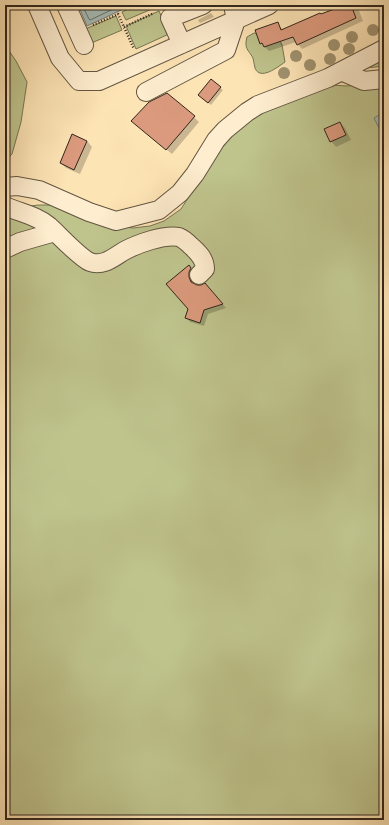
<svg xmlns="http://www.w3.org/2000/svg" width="389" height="825" font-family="'Libre Caslon Text',serif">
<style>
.green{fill:#bfc48d;stroke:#787554}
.water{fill:#a4bcb8;stroke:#76807a}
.shadow{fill:#0003}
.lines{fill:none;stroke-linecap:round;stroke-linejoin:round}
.shore{stroke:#6a716a;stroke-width:1}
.building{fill:#db9a7d;stroke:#30261c}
.minor-casing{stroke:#635642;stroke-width:20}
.path{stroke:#30261c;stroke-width:2.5;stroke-dasharray:1 2;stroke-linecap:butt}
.minor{stroke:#feedcf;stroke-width:18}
.tree{fill:#a09270}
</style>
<rect width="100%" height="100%" fill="#fde4b5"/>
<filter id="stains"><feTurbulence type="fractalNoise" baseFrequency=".005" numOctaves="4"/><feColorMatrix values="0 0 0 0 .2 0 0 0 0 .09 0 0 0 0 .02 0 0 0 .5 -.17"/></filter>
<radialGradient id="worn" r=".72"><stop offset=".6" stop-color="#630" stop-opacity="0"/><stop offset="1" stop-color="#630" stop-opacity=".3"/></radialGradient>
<!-- green -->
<path class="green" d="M 137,5 L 158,5 L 159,6 L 126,20 L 122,12 Z
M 159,11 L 169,34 L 136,49 L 126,26 Z
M 116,16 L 122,30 L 89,44 L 83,30 Z
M 254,33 L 279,39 L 282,45 L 285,62 C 278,67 260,81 255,68 C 254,65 254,61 253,58 C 248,49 244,49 247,37 Z
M 5,45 L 16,61 L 27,82 L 21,122 L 12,154 L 5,161 Z
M 384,55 L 384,66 L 366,68 Z
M 384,83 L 384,820 L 5,820 L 5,210 L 38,205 L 51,205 L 77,214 L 116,226 L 133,228 L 150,226 L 164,221 L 181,209 L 211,162 L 226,143 L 241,126 L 262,111 L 331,85 L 347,86 Z"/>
<!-- water -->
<path class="water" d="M 78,5 L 132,5 L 87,26 Z
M 384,112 L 384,138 L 374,118 Z"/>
<!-- shadow -->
<path class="shadow" d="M 348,5 L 355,5 L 358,8 L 363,21 L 302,49 L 296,42 L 269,51 L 261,43 L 278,24 L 283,30 Z
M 211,13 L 214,17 L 200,23 L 198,20 Z
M 211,81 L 223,90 L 211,105 L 202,98 Z
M 194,117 L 199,122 L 172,154 L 138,126 Z
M 340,123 L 345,128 L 351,140 L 336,147 L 331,141 Z
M 87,141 L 92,147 L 80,174 L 66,168 L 61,163 Z
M 189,266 L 195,273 L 193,276 L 194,285 L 209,289 L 226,308 L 208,314 L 204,326 L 190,322 L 186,318 L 189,309 Z"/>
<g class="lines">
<!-- shore -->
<path class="shore" d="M 82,5 L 89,19 L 90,20 L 122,5"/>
</g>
<!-- building -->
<path class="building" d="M 345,5 L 351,5 L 356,18 L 297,45 L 293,37 L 264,47 L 262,43 L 260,44 L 255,30 L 278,22 L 281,30 L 320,13 L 321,14 Z
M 211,79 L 221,87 L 208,103 L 198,95 Z
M 167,93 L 195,116 L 166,150 L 131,121 L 149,102 Z
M 340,122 L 346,135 L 330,142 L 324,129 Z
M 72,134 L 87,141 L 74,170 L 60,163 Z
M 189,265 L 191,268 L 189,272 L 189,277 L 191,282 L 197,285 L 201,285 L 205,283 L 223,304 L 204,310 L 200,323 L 185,318 L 188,309 L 166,284 Z"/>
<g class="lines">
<!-- minor casing -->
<g class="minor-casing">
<path id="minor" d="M 37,5 L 60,58 L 79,81 L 99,81 L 269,5
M 66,5 L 84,45
M 182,44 L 170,18 L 203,5
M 341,71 L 364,81 L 384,79
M 146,92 L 226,50 L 236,20 L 233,5
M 5,187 L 17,186 L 39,190 L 89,212 L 116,221 L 159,210 L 180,193 L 195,174 L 216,140 L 225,130 L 247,112 L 258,105 L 328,78 L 384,49
M 5,206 C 20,213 36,215 49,226 C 59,235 80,258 90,262 C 103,267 114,257 124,251 C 137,244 164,234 179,237 C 184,239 188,243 191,246 C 198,252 205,259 205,269 L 199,275
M 5,249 L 20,242 L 55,232"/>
</g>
<!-- path -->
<path class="path" d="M 93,25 L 118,14 L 134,49
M 124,27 L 154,13"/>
<!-- minor -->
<use href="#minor" class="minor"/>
</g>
<!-- trees -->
<g class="tree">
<circle cx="373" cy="30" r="6"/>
<circle cx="352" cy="37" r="6"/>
<circle cx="334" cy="45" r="6"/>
<circle cx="349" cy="49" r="6"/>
<circle cx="296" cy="56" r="6"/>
<circle cx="330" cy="59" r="6"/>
<circle cx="310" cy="65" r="6"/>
<circle cx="284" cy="73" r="6"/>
</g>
<!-- margin -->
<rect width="389" height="825" fill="none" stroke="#fde4b5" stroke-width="20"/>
<rect x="6" y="6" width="377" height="813" fill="none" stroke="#30261c" stroke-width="2"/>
<rect x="10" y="10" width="369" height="805" fill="none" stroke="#30261c"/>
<rect width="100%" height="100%" filter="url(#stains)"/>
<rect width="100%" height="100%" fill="url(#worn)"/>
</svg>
